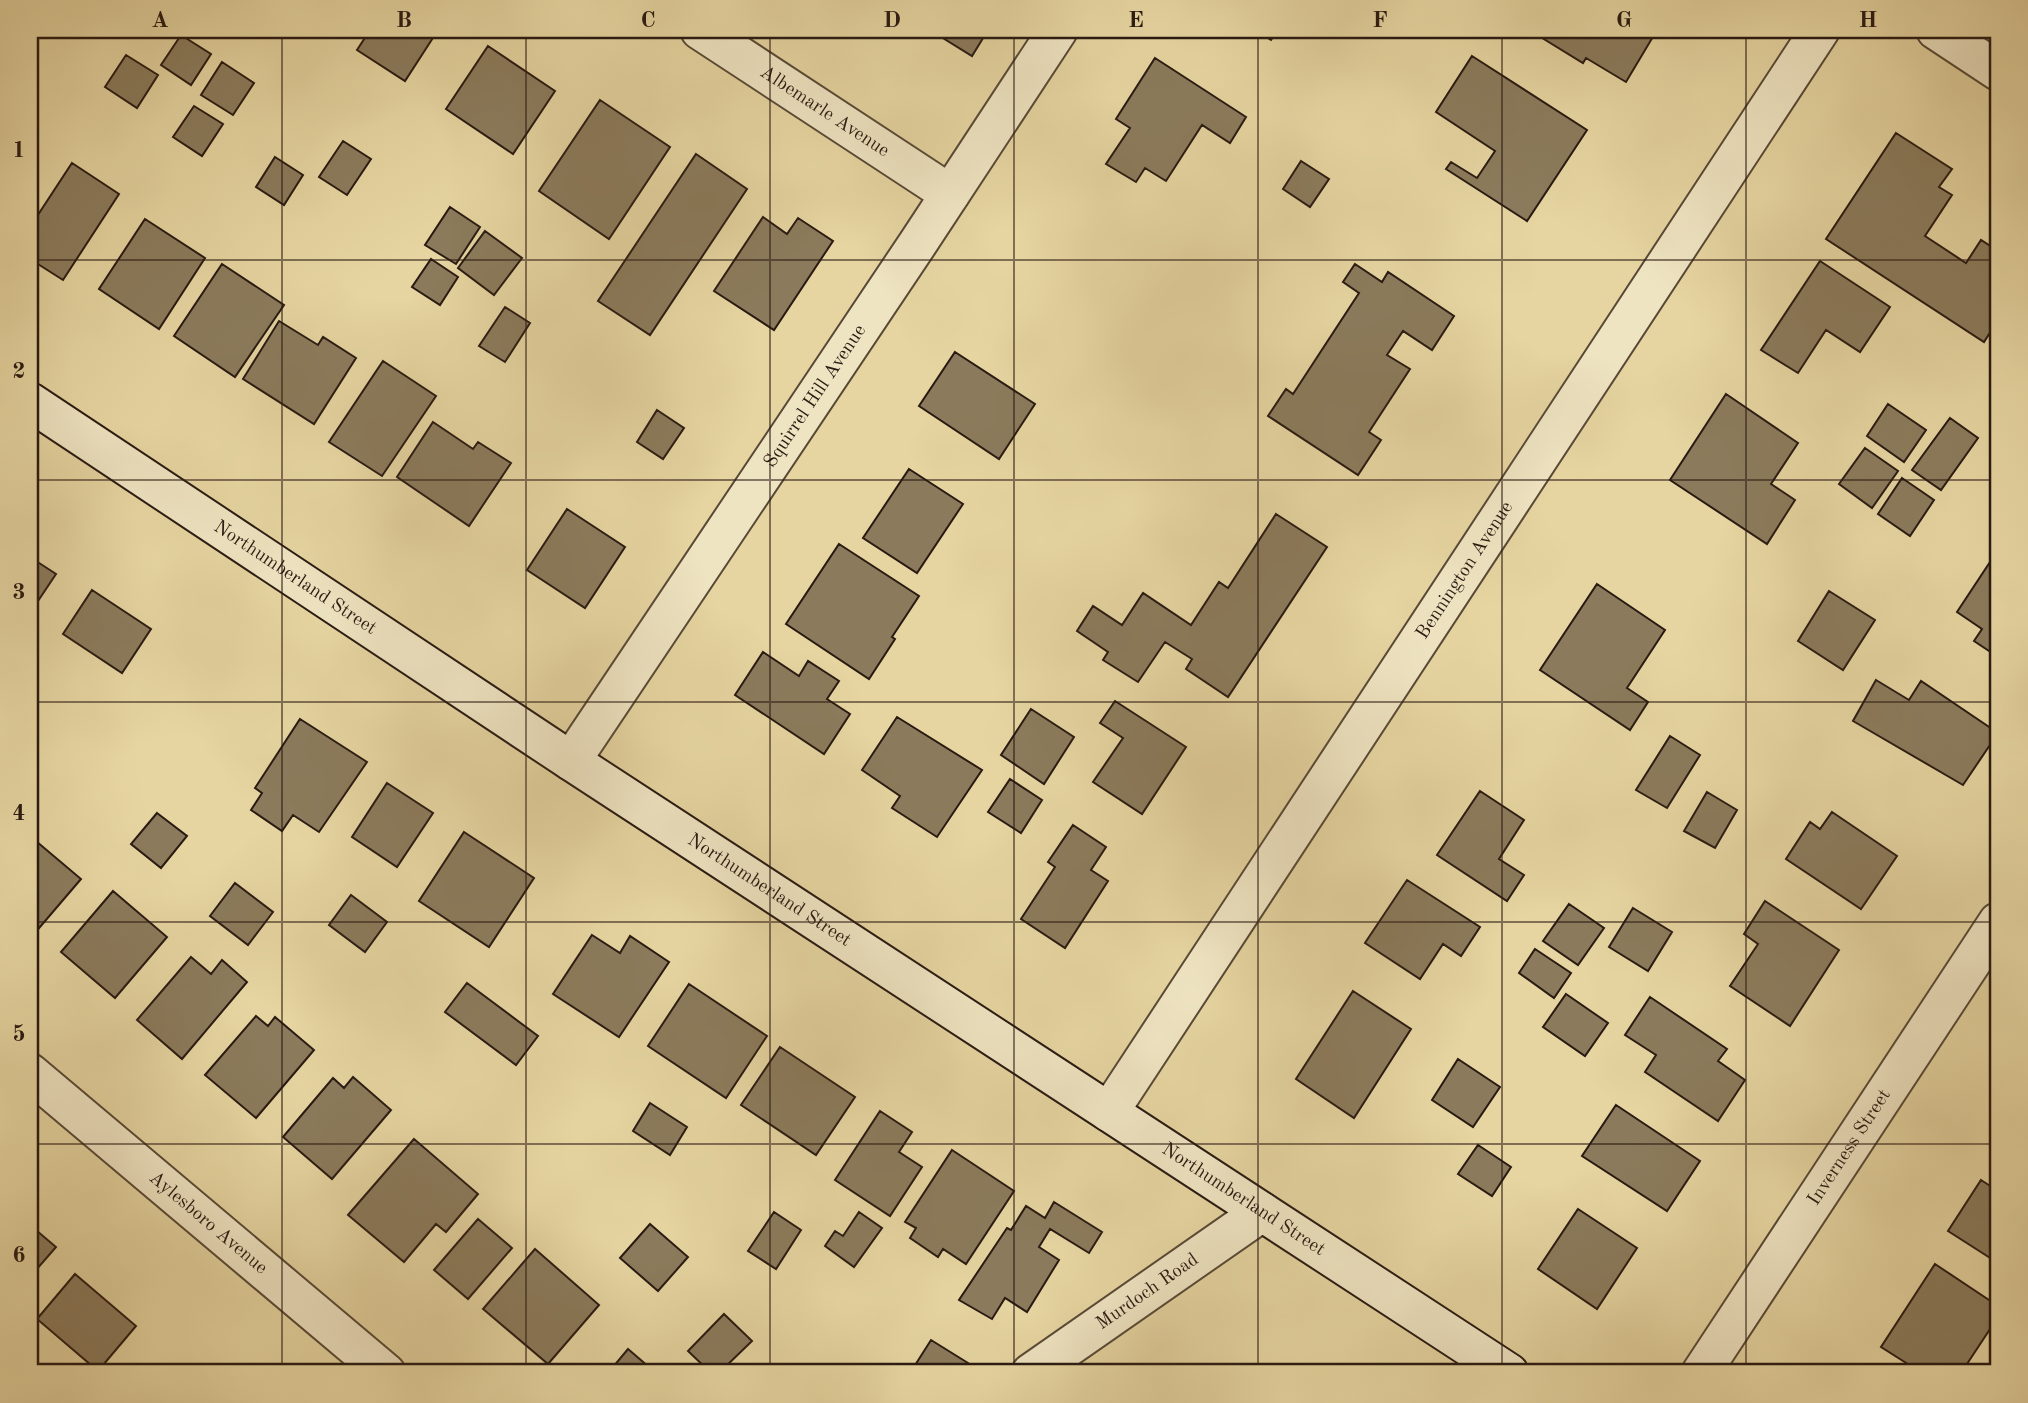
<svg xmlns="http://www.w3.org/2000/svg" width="2028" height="1403" font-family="'Old Standard TT',serif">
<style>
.building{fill:#8b7b5c;stroke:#291a12;stroke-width:2}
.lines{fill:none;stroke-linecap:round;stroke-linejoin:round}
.street-casing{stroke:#584936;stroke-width:42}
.secondary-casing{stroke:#291a12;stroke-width:42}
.street{stroke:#efe4c2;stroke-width:38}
.secondary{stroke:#efe4c2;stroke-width:38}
.grid{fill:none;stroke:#291a12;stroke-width:2;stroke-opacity:0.55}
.labels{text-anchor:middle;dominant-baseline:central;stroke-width:5;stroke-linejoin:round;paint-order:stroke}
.street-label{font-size:19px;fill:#291a12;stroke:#efe4c2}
.neatline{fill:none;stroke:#291a12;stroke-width:2.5}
.grid-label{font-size:23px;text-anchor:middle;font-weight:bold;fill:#291a12}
</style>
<rect width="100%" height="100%" fill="#e6d5a1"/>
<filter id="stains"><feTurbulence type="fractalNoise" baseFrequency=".00286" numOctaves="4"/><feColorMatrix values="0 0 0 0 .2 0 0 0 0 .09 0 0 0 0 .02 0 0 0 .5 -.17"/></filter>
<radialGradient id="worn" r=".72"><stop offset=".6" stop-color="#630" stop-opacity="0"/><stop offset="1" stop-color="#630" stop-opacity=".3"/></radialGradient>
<!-- building -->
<path class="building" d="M 370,30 L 438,30 L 405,81 L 357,50 Z
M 930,30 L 988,30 L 972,56 Z
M 1255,30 L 1278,30 L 1271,40 Z
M 1536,30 L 1657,30 L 1626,82 L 1586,58 L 1583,63 L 1534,33 Z
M 181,35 L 211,54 L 191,85 L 161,65 Z
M 488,46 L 555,91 L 513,154 L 446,109 Z
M 126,55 L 158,75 L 137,108 L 105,87 Z
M 1472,56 L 1587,130 L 1527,221 L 1446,169 L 1451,162 L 1477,178 L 1495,151 L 1436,112 Z
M 1155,58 L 1246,117 L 1230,143 L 1202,125 L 1166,181 L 1145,168 L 1136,182 L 1106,164 L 1130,128 L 1116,119 Z
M 222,62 L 254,83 L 233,115 L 201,95 Z
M 600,100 L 670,147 L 609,239 L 539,191 Z
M 194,106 L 223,124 L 202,156 L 173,137 Z
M 1896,133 L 1952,169 L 1939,187 L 1952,195 L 1925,236 L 1966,263 L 1981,240 L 1998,251 L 1998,320 L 1984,342 L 1826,239 Z
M 343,141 L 371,159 L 347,195 L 319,177 Z
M 696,154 L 747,189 L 650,335 L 598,301 Z
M 275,157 L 303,175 L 284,205 L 256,187 Z
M 1301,161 L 1329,179 L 1310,207 L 1283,189 Z
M 72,163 L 119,194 L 63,280 L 30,259 L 30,227 Z
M 450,207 L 480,227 L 456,264 L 425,245 Z
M 763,217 L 787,234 L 798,218 L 833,241 L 774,330 L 714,291 Z
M 145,219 L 205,258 L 159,329 L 99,289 Z
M 485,231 L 522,258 L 494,295 L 458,268 Z
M 431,259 L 458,277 L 440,305 L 412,287 Z
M 1820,261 L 1890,307 L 1860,352 L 1826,330 L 1798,373 L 1761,350 Z
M 222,264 L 284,305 L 235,377 L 174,336 Z
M 1355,264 L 1382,282 L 1388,272 L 1454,316 L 1432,350 L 1403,331 L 1387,355 L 1410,369 L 1369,432 L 1381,440 L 1358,475 L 1268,416 L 1286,389 L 1293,394 L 1359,293 L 1343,282 Z
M 505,307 L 530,323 L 505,362 L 479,346 Z
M 279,321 L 318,345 L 323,337 L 356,358 L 314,424 L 243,379 Z
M 955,352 L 1035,404 L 999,459 L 919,406 Z
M 383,361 L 436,396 L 382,476 L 329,442 Z
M 1726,394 L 1798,443 L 1771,484 L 1795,500 L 1767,544 L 1670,480 Z
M 1888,404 L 1926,430 L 1904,462 L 1867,436 Z
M 657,410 L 684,428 L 663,459 L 637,442 Z
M 1950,418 L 1978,438 L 1941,490 L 1912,470 Z
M 433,422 L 473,449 L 478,442 L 511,463 L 469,526 L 397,477 Z
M 1865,448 L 1898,471 L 1872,508 L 1839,484 Z
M 909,469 L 963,504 L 917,573 L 863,538 Z
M 1902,478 L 1934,500 L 1910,536 L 1878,514 Z
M 567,509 L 625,547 L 585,608 L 527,570 Z
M 1276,514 L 1327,547 L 1228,697 L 1186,669 L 1192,659 L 1165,642 L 1138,682 L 1103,660 L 1108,652 L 1077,631 L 1093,606 L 1122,625 L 1143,593 L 1191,625 L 1219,582 L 1228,588 Z
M 839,544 L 919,596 L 892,637 L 895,639 L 869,679 L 786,624 Z
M 1994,556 L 1998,559 L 1998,657 L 1974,641 L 1982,629 L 1957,612 Z
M 30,557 L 56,574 L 30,613 Z
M 1597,584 L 1665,630 L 1627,688 L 1648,702 L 1630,730 L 1540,670 Z
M 92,590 L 151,629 L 122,673 L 63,634 Z
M 1829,591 L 1875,620 L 1843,670 L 1798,641 Z
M 763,652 L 799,676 L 808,661 L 839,681 L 827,699 L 850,714 L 824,754 L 735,695 Z
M 1876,680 L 1909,700 L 1921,681 L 1998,733 L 1963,785 L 1853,721 Z
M 1115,701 L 1186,747 L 1142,814 L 1093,782 L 1123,738 L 1100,723 Z
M 1031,709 L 1074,737 L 1044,784 L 1001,755 Z
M 897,717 L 982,770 L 937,837 L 892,808 L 900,796 L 862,770 Z
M 300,719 L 367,762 L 319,832 L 293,815 L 282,831 L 251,810 L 262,793 L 255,788 Z
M 1670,736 L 1700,755 L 1667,808 L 1636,790 Z
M 1010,779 L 1042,800 L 1021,833 L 988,812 Z
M 387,783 L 433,813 L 397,867 L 352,837 Z
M 1480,791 L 1524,820 L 1499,859 L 1524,875 L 1507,901 L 1437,855 Z
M 1707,792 L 1737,810 L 1715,848 L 1684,831 Z
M 1832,812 L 1897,856 L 1861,909 L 1786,859 L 1810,822 L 1820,829 Z
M 157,813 L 187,836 L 161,868 L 131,844 Z
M 1073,825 L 1106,847 L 1091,870 L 1108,881 L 1065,948 L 1021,919 L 1055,867 L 1048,862 Z
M 464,832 L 534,878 L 489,947 L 419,901 Z
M 30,836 L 81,879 L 34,934 L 30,930 Z
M 1407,880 L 1480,927 L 1461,956 L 1443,944 L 1420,979 L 1365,943 Z
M 235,883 L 273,912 L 248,945 L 210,916 Z
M 113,891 L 167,937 L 115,998 L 61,952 Z
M 351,895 L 387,922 L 365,952 L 329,925 Z
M 1765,901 L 1839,950 L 1790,1026 L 1730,986 L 1758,944 L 1744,934 Z
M 1569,904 L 1604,928 L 1578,965 L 1543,941 Z
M 1633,908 L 1672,932 L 1648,971 L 1609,947 Z
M 592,935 L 620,953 L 630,936 L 669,962 L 619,1037 L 553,994 Z
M 1535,949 L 1571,973 L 1554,998 L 1519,973 Z
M 191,957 L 211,974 L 222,960 L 247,982 L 182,1059 L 137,1020 Z
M 467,983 L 538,1036 L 516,1065 L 445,1012 Z
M 689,984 L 767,1036 L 726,1098 L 648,1046 Z
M 1353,991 L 1411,1029 L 1354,1118 L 1296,1079 Z
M 1566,994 L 1608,1023 L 1585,1056 L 1543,1027 Z
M 1650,997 L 1727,1049 L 1718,1061 L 1745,1080 L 1718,1121 L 1645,1072 L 1656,1055 L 1625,1035 Z
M 256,1016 L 268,1026 L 275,1017 L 314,1050 L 256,1118 L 205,1075 Z
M 780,1047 L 855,1097 L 816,1155 L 741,1105 Z
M 1458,1059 L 1500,1087 L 1473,1127 L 1432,1100 Z
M 353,1077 L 391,1110 L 332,1179 L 283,1137 L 333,1078 L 344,1088 Z
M 650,1103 L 687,1127 L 670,1155 L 633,1131 Z
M 1616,1105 L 1700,1161 L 1667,1211 L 1582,1156 Z
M 880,1111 L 912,1132 L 899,1152 L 922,1167 L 890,1216 L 835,1180 Z
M 414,1139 L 478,1194 L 446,1232 L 436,1224 L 404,1262 L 348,1215 Z
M 1478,1145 L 1511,1167 L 1492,1196 L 1458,1174 Z
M 952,1150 L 1014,1191 L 966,1264 L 943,1249 L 938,1257 L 910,1238 L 916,1228 L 905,1222 Z
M 1981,1180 L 1998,1191 L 1998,1263 L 1948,1231 Z
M 1054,1202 L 1102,1232 L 1089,1253 L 1050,1229 L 1039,1247 L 1059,1260 L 1027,1312 L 1005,1298 L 992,1319 L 959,1300 L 1007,1228 L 1011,1230 L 1026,1206 L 1045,1218 Z
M 1578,1209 L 1637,1248 L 1597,1309 L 1538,1269 Z
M 774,1212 L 801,1230 L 776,1269 L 748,1251 Z
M 859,1212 L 882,1228 L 854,1267 L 825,1246 L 835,1231 L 843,1236 Z
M 478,1219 L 512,1248 L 468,1299 L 434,1270 Z
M 650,1224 L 688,1257 L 658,1291 L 620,1258 Z
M 30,1225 L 56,1247 L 30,1277 Z
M 535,1249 L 599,1305 L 548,1364 L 483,1309 Z
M 1935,1264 L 1998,1306 L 1998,1317 L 1961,1373 L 1954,1373 L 1940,1365 L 1935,1373 L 1922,1373 L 1881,1347 Z
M 75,1274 L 136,1326 L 98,1371 L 37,1319 Z
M 724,1314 L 752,1341 L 719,1373 L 711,1373 L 688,1351 Z
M 931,1340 L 968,1363 L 962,1373 L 917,1373 L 912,1370 Z
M 628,1349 L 656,1373 L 608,1373 Z"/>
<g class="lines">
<!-- street casing -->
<g class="street-casing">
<g id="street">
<path id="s1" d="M 700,30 L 950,194"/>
<path d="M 1936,30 L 1998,71"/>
<path id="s2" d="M 571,761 L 918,243 L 1058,30"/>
<path id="s3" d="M 30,1073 L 386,1373"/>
<path id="s4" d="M 1109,1112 L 1820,30"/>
<path id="s5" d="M 1031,1373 L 1262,1212"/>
<path id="s6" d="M 1701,1373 L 1998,922"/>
</g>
</g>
<!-- secondary casing -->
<g class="secondary-casing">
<g id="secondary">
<path id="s7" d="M 30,402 L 571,761 L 1509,1373"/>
</g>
</g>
<!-- street -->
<use href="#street" class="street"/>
<!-- secondary -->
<use href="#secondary" class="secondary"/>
</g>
<!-- grid -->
<path class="grid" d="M 282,30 L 282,1373M 526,30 L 526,1373M 770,30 L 770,1373M 1014,30 L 1014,1373M 1258,30 L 1258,1373M 1502,30 L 1502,1373M 1746,30 L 1746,1373M 30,260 L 1998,260M 30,480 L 1998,480M 30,702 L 1998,702M 30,922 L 1998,922M 30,1144 L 1998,1144"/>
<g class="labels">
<!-- street labels -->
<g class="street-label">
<text stroke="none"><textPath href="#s1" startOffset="149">Albemarle Avenue</textPath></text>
<text stroke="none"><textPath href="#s2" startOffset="439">Squirrel Hill Avenue</textPath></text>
<text stroke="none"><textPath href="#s4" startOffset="648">Bennington Avenue</textPath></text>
<text stroke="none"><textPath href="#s7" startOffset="318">Northumberland Street</textPath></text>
<text stroke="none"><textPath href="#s7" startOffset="886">Northumberland Street</textPath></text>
<text stroke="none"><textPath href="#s6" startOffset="270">Inverness Street</textPath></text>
<text stroke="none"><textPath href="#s7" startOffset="1452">Northumberland Street</textPath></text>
<text stroke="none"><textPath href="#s3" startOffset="233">Aylesboro Avenue</textPath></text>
<text stroke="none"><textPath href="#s5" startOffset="142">Murdoch Road</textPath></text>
</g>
</g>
<!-- margin -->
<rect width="2028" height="1403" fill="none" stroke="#e6d5a1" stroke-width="77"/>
<rect x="38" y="38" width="1952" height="1326" class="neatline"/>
<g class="grid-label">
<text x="160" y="27">A</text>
<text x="404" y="27">B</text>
<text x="648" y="27">C</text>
<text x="892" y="27">D</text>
<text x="1136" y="27">E</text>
<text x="1380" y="27">F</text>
<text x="1624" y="27">G</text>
<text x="1868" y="27">H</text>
<text x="19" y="157">1</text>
<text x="19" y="378">2</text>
<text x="19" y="599">3</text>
<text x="19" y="820">4</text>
<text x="19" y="1041">5</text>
<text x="19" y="1262">6</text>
</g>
<rect width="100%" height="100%" filter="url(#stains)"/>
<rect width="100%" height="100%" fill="url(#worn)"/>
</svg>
